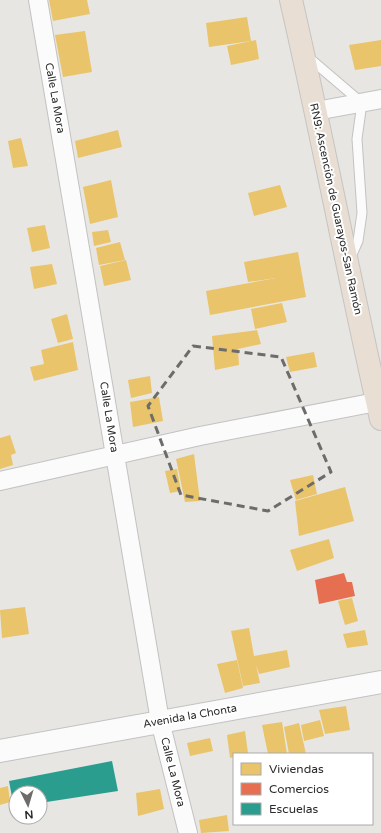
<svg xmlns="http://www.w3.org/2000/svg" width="381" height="833" font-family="'Varela Round',sans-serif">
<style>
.homes{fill:#e9c46a}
.shops{fill:#e76f51}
.schools{fill:#2a9d8f}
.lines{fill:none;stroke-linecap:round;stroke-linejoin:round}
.lane-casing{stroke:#c2c2c2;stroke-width:11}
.street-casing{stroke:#c2c2c2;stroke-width:20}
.secondary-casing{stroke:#c2c2c2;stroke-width:24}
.highway-casing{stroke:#c5c4c2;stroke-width:24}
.lane{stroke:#fcfbfb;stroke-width:9}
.street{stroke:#fcfbfb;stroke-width:18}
.secondary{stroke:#fcfbfb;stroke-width:22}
.highway{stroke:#e8ded4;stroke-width:22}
.marked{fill:none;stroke:#6d6c6b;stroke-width:3;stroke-dasharray:8 5;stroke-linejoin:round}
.labels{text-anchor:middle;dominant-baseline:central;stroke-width:4;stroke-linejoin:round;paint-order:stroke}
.street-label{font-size:11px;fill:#2b2b2b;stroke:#fff}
</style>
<rect width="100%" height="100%" fill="#e8e6e2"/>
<!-- homes -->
<path class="homes" d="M 49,0 L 87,0 L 90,14 L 53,21 Z
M 247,17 L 251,41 L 209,47 L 206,23 Z
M 85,31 L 92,72 L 63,77 L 55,35 Z
M 256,40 L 259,59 L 231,65 L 227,46 Z
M 381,40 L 381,66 L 355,70 L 349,45 Z
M 118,130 L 122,147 L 78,158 L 75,141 Z
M 21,138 L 28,166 L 13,168 L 8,141 Z
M 111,180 L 118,217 L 90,224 L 83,187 Z
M 280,185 L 287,207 L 254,216 L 248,193 Z
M 45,225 L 50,248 L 32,252 L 27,228 Z
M 108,230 L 111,242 L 94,246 L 92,232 Z
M 120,242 L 125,260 L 99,265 L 96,248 Z
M 298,252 L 306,297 L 210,315 L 206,291 L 276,278 L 248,282 L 244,262 Z
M 126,260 L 131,280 L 104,286 L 100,266 Z
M 52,264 L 57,284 L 34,289 L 30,267 Z
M 282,303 L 287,322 L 255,329 L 251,309 Z
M 67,314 L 73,339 L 58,343 L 51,319 Z
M 257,330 L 261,344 L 238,349 L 239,365 L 215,370 L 212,336 Z
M 73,342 L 78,370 L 34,381 L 30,367 L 44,364 L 41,350 Z
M 314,352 L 317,367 L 290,372 L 286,357 Z
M 150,376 L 152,393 L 131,398 L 128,380 Z
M 159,397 L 163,421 L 133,427 L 130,402 Z
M 10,435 L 16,453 L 11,455 L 13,465 L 0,469 L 0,438 Z
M 194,454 L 200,501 L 185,502 L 176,459 Z
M 177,469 L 181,491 L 170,493 L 165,471 Z
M 313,475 L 317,494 L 296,500 L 290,480 Z
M 345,487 L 354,521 L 299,536 L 295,501 Z
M 329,539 L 334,558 L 297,571 L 290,550 Z
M 352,598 L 358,621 L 345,625 L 338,601 Z
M 25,607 L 29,634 L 2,638 L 0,610 Z
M 249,628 L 254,656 L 287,650 L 290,667 L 259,674 L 256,665 L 260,683 L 243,686 L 231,631 Z
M 365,630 L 368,645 L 347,648 L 343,634 Z
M 237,660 L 243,688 L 225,693 L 217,664 Z
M 346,706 L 350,730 L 325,734 L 319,710 Z
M 320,720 L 324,736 L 304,741 L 301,725 Z
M 282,722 L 287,754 L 268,754 L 262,725 Z
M 299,723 L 306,754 L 289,754 L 284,727 Z
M 245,731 L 248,753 L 234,754 L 234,757 L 230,758 L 227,735 Z
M 210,738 L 213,751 L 190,756 L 187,743 Z
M 8,786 L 10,802 L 0,805 L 0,788 Z
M 160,789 L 164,809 L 138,816 L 136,793 Z
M 227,815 L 229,831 L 201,833 L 199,820 Z"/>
<!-- shops -->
<path class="shops" d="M 344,573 L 347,582 L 352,582 L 355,596 L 319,604 L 315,580 Z"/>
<!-- schools -->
<path class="schools" d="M 112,761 L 118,791 L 40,803 L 40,793 L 16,793 L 16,807 L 14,808 L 9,781 Z"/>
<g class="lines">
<!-- lane casing -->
<g class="lane-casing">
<path id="lane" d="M 308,57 L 362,103 L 357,139 L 362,213 L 358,241 L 350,259"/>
</g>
<!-- street casing -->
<g class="street-casing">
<path id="street" d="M 38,0 L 160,721 L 188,833
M 316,111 L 381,99
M 0,481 L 200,436 L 381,401"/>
</g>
<!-- secondary casing -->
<g class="secondary-casing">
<path id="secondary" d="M 0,751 L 381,682"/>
</g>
<!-- highway casing -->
<g class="highway-casing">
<path id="highway" d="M 291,0 C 323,139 349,279 381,419"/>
</g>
<!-- lane -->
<use href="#lane" class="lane"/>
<!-- street -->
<use href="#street" class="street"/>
<!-- secondary -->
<use href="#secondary" class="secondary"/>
<!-- highway -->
<use href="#highway" class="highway"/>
</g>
<!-- marked area -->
<path class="marked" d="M 193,346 L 281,357 L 331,472 L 268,511 L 181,495 L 148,406 Z"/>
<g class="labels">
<!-- street labels -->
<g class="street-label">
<text transform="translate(55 98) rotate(80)">Calle La Mora</text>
<text transform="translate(336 209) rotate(78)">RN9: Ascención de Guarayos-San Ramón</text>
<text transform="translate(109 417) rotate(81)">Calle La Mora</text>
<text transform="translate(190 716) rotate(-10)">Avenida la Chonta</text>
<text transform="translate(173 772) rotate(76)">Calle La Mora</text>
</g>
</g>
<!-- legend -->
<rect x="233" y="753" width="140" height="72" fill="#ffffff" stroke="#aaaaaa"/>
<rect x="241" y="763" width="20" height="12" fill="#e9c46a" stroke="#aaaaaa"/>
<text x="269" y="773" font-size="12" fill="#2b2b2b">Viviendas</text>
<rect x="241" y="783" width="20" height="12" fill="#e76f51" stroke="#aaaaaa"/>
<text x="269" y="793" font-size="12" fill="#2b2b2b">Comercios</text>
<rect x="241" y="803" width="20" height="12" fill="#2a9d8f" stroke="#aaaaaa"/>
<text x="269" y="813" font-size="12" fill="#2b2b2b">Escuelas</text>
<!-- north arrow -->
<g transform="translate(28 805) rotate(175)"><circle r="19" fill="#ffffff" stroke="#aaaaaa"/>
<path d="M0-3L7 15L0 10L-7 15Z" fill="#6d6c6b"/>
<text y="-6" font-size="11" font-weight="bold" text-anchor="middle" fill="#2b2b2b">N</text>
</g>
</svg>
